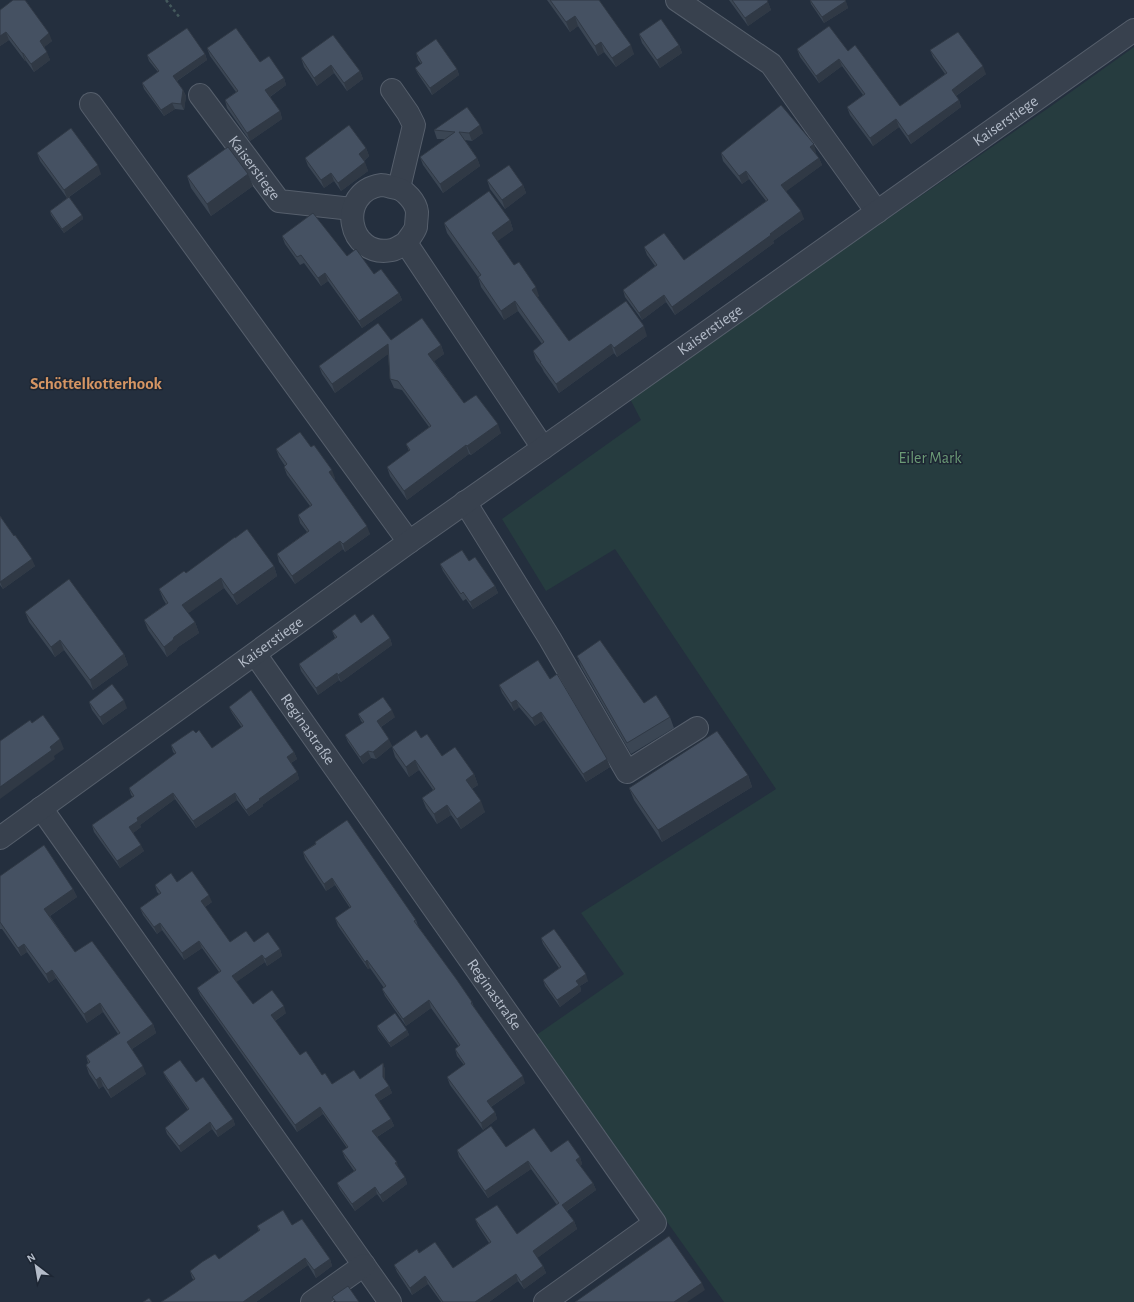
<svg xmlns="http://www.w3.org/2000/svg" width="1134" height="1302" font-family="'Alegreya Sans',sans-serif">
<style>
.green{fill:#263c3f}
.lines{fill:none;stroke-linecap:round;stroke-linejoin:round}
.minor-casing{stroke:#565f6c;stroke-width:24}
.path{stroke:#44595c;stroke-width:2.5;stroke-dasharray:3 3;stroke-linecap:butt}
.minor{stroke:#38414e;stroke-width:22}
.wall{fill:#3b4654}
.shaded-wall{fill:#303945}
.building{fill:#455162;stroke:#303945}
.labels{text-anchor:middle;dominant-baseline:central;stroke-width:3;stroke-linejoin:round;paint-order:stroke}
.street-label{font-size:16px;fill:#b4bcc9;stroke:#1d2633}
.park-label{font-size:16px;fill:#6b9a76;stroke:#1d2633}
.neighbourhood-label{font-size:17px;font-weight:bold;fill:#d59563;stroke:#1d2633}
</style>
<rect width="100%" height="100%" fill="#242f3e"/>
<!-- green -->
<path class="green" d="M 1134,47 L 1134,1302 L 724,1302 L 535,1036 L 624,974 L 581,913 L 776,789 L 615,549 L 546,591 L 502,519 L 641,420 L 629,397 L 1047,109 Z"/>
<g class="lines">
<!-- minor casing -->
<g class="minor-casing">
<g id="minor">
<path d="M 677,0 L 771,64 L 877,212"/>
<path d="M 392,90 L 408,113 L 414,125 L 399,188"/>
<path id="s1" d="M 200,95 L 279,201 L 352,209"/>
<path d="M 91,104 L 409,542"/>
<path d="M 406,243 C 402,245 397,249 392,250 C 347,259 336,192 381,185 C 385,185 391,187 396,188 C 405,190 416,202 417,212 C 417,216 416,223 416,227 C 414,233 409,238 406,243 L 543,448"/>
<path d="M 465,502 L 550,639 L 627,772 L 697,728"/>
<path id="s2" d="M 255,654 L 655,1223 L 545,1302"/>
<path d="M 41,808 L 390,1302"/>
<path id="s3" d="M 0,838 L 409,542 L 543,448 L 1134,30"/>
<path d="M 312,1302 L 364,1265"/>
</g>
</g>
<!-- path -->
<path class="path" d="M 166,0 L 180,18"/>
<!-- minor -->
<use href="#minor" class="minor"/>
</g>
<!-- wall -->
<path class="wall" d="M 547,0 L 599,0 L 634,54 L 616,67 L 604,52 L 598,56 L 578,26 L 570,32 Z
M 729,0 L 767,0 L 771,10 L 748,26 Z
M 810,0 L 845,0 L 848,8 L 824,23 L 811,4 Z
M 27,2 L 52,41 L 44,47 L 50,60 L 34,72 L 26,61 L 25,61 L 9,40 L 0,46 L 0,10 Z
M 639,34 L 679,45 L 682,53 L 660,68 L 642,43 Z
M 207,48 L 260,62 L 284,78 L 286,85 L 270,97 L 280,111 L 282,119 L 250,141 L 227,108 L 225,100 L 236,92 L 210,56 Z
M 797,49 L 848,51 L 900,106 L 945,74 L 933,57 L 930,50 L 986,74 L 956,96 L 959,100 L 961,107 L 911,144 L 899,127 L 873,146 L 850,115 L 847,107 L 863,95 L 842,66 L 819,83 L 800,57 Z
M 416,53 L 457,69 L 459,75 L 432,95 L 418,74 L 415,68 L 421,64 L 418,60 Z
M 205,54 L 207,60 L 177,81 L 183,90 L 186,96 L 184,110 L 175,109 L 164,116 L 144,89 L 142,83 L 158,72 L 149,61 L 147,55 Z
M 301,58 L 360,71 L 363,79 L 347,91 L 334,73 L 317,86 L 304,67 Z
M 434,130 L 483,133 L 472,141 L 465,140 L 477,158 L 480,166 L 443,193 L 423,165 L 420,157 L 445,139 L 437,139 Z
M 366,148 L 369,156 L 364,161 L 368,171 L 341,191 L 334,181 L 324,188 L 308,166 L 305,158 Z
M 816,152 L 815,153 L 819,158 L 822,165 L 786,191 L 804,219 L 773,241 L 774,243 L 675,315 L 666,302 L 642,320 L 625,297 L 623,290 L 655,266 L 647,255 L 644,247 L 684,260 L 766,201 L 749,179 L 742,184 L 723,161 L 721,153 Z
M 37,153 L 101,174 L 69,197 L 82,215 L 83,219 L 64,233 L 51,215 L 50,211 L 67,198 L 40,161 Z
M 248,174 L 253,186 L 211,216 L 191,188 L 187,176 Z
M 487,180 L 523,185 L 526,193 L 505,209 L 490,189 Z
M 510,220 L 513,230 L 497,241 L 514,265 L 539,296 L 537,297 L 569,341 L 647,336 L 617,357 L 614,353 L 559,393 L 544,372 L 542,368 L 536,360 L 533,351 L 542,344 L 518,311 L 504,320 L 481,287 L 478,277 L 447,233 L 444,223 Z
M 282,236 L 347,256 L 374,274 L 399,293 L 402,300 L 362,328 L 328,281 L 321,286 L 304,263 L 300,265 L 285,244 Z
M 391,340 L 441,345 L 444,354 L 434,361 L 464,403 L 501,433 L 471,455 L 469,454 L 407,500 L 390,476 L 387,467 L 409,451 L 406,444 L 429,427 L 402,390 L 394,388 L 390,379 L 388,354 L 335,393 L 322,374 L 319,366 Z
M 276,449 L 335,478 L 334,479 L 370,534 L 345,552 L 343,549 L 295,584 L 279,562 L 277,554 L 307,532 L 300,523 L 298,515 L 310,506 L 287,475 L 284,467 L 285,466 L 279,457 Z
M 0,516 L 35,566 L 3,589 L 0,585 Z
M 235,538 L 274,566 L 277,576 L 237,605 L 224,588 L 188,613 L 195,622 L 199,633 L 178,647 L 176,650 L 167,657 L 148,630 L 144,620 L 166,604 L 163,599 L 159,589 L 186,573 Z
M 469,561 L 495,586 L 498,593 L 473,609 L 466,599 L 463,601 L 443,571 L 440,564 Z
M 25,612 L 124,654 L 128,665 L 93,690 L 64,650 L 55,657 L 29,622 Z
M 361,623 L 390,638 L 392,645 L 341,682 L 339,680 L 318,695 L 301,671 L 299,664 L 335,638 L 332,631 Z
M 577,656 L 644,703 L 670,717 L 674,728 L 631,754 L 581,667 Z
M 550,679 L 607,759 L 610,767 L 586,782 L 544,720 L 535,726 L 519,707 L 514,711 L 502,693 L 499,685 Z
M 89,702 L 127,708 L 103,725 L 92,710 Z
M 229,707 L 294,752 L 297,759 L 291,763 L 297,772 L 299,779 L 262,805 L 263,806 L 249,816 L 237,800 L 196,828 L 175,799 L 140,825 L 141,827 L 133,833 L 144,851 L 120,868 L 94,832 L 92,825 L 133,797 L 131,795 L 129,788 L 175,754 L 173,752 L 171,745 L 196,733 L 212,748 L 242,728 L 232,713 Z
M 358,714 L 395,717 L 381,727 L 392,746 L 376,759 L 371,758 L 363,764 L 348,742 L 345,735 L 363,723 L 361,721 Z
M 421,738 L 442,756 L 474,774 L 478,785 L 472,789 L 485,812 L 461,829 L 451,815 L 437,824 L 426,808 L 422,798 L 433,790 L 419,770 L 409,777 L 395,757 L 392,747 Z
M 748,775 L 752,787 L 662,842 L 634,800 L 629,788 Z
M 315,842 L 416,920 L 418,926 L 472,1002 L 474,1007 L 525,1083 L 491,1107 L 495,1112 L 497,1119 L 483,1130 L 450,1085 L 447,1077 L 464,1065 L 457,1056 L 455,1049 L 459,1047 L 431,1008 L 406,1026 L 385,996 L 382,989 L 384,988 L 370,968 L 368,969 L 338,926 L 335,918 L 350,908 L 335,885 L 326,891 L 305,859 L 303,852 L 315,844 Z
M 0,876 L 73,889 L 77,897 L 50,916 L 75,952 L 153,1024 L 156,1033 L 132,1049 L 146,1074 L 111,1098 L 103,1086 L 99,1089 L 89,1074 L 86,1065 L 88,1063 L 86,1056 L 118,1034 L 103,1012 L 87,1023 L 56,978 L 49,983 L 27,952 L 21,956 L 2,929 L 0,929 Z
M 177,882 L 212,902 L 205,907 L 230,942 L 254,942 L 280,949 L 282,956 L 267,966 L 265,962 L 236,982 L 253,1004 L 286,1013 L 275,1021 L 300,1055 L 322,1075 L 332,1084 L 360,1079 L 383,1063 L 385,1070 L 385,1080 L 389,1086 L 392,1093 L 379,1101 L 391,1119 L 394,1126 L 377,1137 L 405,1177 L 407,1184 L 383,1202 L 377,1194 L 355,1211 L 340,1190 L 337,1183 L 354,1171 L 345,1158 L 342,1151 L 347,1148 L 323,1114 L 297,1132 L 200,995 L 197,988 L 219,972 L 202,948 L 184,960 L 162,930 L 157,934 L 143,915 L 140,908 L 159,894 L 157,892 L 155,885 Z
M 541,938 L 588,981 L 580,986 L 581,991 L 560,1007 L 545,986 L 543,980 L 559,968 L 543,944 Z
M 377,1026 L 407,1030 L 409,1035 L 391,1047 L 378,1030 Z
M 163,1072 L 196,1082 L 233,1119 L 235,1125 L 218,1137 L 212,1129 L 181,1152 L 167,1134 L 165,1128 L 188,1110 L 166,1078 Z
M 506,1147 L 551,1152 L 580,1157 L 582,1164 L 580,1166 L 593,1183 L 596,1190 L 567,1211 L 574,1221 L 577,1229 L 537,1258 L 543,1266 L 546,1273 L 524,1289 L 518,1281 L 489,1302 L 441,1302 L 428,1284 L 412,1295 L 397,1272 L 394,1265 L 419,1253 L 453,1268 L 489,1243 L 478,1226 L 475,1219 L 517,1234 L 557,1205 L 531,1169 L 488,1198 L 459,1157 L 457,1150 Z
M 292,1225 L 330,1259 L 332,1266 L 316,1278 L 308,1265 L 256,1302 L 161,1302 L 175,1293 L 194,1280 L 192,1278 L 190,1271 L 219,1259 L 259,1231 L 257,1226 Z"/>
<!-- shaded-wall -->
<path class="shaded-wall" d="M 846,1 L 848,8 L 824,23 L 822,17 Z
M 768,2 L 771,10 L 748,26 L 745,18 Z
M 575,16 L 578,26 L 570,32 L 566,22 Z
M 6,32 L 9,40 L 0,46 L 0,36 Z
M 49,33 L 52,41 L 42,49 L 40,41 Z
M 601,42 L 604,52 L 598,56 L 595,46 Z
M 631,45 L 634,54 L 616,67 L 612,58 Z
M 679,45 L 682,53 L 660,68 L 657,60 Z
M 47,52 L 50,60 L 34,72 L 31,64 Z
M 22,53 L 23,53 L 26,61 L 25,61 Z
M 205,54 L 207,60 L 175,82 L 173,76 Z
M 839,59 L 842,66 L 819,83 L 816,76 Z
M 331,65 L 334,73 L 317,86 L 314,78 Z
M 983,66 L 986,74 L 954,97 L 952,90 Z
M 457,69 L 459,75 L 432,95 L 430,88 Z
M 360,71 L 363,79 L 347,91 L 344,83 Z
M 284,78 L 286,85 L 268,98 L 265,90 Z
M 183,90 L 186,96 L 184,110 L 181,104 Z
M 959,100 L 961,107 L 911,144 L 908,136 Z
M 172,103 L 175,109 L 164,116 L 161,110 Z
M 280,111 L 282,119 L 250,141 L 247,133 Z
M 896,119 L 899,127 L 873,146 L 870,138 Z
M 480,125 L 483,133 L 472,141 L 469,133 Z
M 814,144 L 816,152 L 813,155 L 810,147 Z
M 366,148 L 369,156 L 362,162 L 359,154 Z
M 477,158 L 480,166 L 443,193 L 440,184 Z
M 819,158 L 822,165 L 784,193 L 781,185 Z
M 365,162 L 368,171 L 341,191 L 338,183 Z
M 98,165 L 101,174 L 67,198 L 64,190 Z
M 746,171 L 749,179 L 742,184 L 739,176 Z
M 331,173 L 334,181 L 324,188 L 321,180 Z
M 248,174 L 253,186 L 211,216 L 207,204 Z
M 523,185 L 526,193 L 505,209 L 502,200 Z
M 801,211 L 804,219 L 773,241 L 774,243 L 675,315 L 672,307 Z
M 82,215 L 83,219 L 64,233 L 62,229 Z
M 510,220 L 513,230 L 495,243 L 492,233 Z
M 325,273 L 328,281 L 321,286 L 318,278 Z
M 536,287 L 539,296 L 535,299 L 532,290 Z
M 399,293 L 402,300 L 362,328 L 359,321 Z
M 664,295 L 666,302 L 642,320 L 639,313 Z
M 515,301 L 518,311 L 504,320 L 501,311 Z
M 644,326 L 647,336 L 617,357 L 614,348 Z
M 388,344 L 391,352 L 335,393 L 332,384 Z
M 611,344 L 614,353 L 559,393 L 556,384 Z
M 441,345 L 444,354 L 432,363 L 428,354 Z
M 498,424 L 501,433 L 471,455 L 467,446 Z
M 466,445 L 469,454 L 407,500 L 404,491 Z
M 332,470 L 335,478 L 332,480 L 329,472 Z
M 367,526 L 370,534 L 345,552 L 343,544 Z
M 340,541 L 343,549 L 295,584 L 292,576 Z
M 32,559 L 35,566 L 3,589 L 0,582 Z
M 274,566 L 277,576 L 237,605 L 233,595 Z
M 221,578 L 224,588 L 186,615 L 182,605 Z
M 495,586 L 498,593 L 473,609 L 470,602 Z
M 195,622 L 199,633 L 178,647 L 176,650 L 167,657 L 164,647 L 174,637 Z
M 390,638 L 392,645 L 341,682 L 338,675 Z
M 60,640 L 64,650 L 55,657 L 51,647 Z
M 124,654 L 128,665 L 93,690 L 90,680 Z
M 337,673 L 339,680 L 318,695 L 316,688 Z
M 124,700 L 127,708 L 103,725 L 100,717 Z
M 516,700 L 519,707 L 514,711 L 511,703 Z
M 392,710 L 395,717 L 379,728 L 377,721 Z
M 541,712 L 544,720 L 535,726 L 532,718 Z
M 60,739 L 64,749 L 54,756 L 55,759 L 0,799 L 0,787 Z
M 389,739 L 392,746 L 376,759 L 373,752 Z
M 368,751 L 371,758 L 363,764 L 360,757 Z
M 294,752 L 297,759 L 289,764 L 287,757 Z
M 607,759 L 610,767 L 586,782 L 583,774 Z
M 415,760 L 419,770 L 409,777 L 406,767 Z
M 297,772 L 299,779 L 262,805 L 263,806 L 249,816 L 246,810 L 259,799 Z
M 474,774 L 478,785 L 470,790 L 466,780 Z
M 748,775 L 752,787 L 662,842 L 658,830 Z
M 173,793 L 175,799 L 140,825 L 141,827 L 132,834 L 129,827 L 137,818 Z
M 235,793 L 237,800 L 196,828 L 193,821 Z
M 481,801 L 485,812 L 461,829 L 457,819 Z
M 447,805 L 451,815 L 437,824 L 434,814 Z
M 141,845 L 144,851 L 120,868 L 117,861 Z
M 332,878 L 335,885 L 326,891 L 324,884 Z
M 73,889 L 77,897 L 48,917 L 44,909 Z
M 209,895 L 212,902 L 203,908 L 201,901 Z
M 160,923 L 162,930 L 157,934 L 154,927 Z
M 199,941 L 202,948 L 184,960 L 182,953 Z
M 24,944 L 27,952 L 21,956 L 18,948 Z
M 280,949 L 282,956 L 267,966 L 265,959 Z
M 262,955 L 265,962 L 235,983 L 232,976 Z
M 367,960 L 370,968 L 368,969 L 365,962 Z
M 52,970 L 56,978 L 49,983 L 46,974 Z
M 586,974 L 588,981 L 580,986 L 581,991 L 560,1007 L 557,1000 L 576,981 Z
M 429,1000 L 431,1008 L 406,1026 L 403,1019 Z
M 100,1003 L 103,1012 L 87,1023 L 84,1014 Z
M 284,1006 L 286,1013 L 273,1022 L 271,1015 Z
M 153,1024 L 156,1033 L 130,1050 L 127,1042 Z
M 407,1030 L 409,1035 L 391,1047 L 389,1043 Z
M 383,1063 L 385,1070 L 385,1084 L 383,1077 Z
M 143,1066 L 146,1074 L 111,1098 L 108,1090 Z
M 523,1076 L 525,1083 L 489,1108 L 487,1101 Z
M 100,1077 L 103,1086 L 99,1089 L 96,1080 Z
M 389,1086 L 392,1093 L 377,1102 L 375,1095 Z
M 320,1107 L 323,1114 L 297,1132 L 295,1125 Z
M 495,1112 L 497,1119 L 483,1130 L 481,1123 Z
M 233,1119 L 235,1125 L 218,1137 L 216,1131 Z
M 391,1119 L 394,1126 L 375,1138 L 372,1131 Z
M 210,1122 L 212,1129 L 181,1152 L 179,1146 Z
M 580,1157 L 582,1164 L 579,1167 L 576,1160 Z
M 528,1161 L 531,1169 L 488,1198 L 485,1191 Z
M 397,1162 L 399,1169 L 397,1170 L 395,1163 Z
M 405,1177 L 407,1184 L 383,1202 L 380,1195 Z
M 593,1183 L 596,1190 L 565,1212 L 562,1205 Z
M 375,1187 L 377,1194 L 355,1211 L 352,1204 Z
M 574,1221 L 577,1229 L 536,1259 L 533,1251 Z
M 305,1258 L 308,1265 L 256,1302 L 243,1302 Z
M 330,1259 L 332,1266 L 316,1278 L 314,1270 Z
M 543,1266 L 546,1273 L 524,1289 L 521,1282 Z
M 516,1274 L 518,1281 L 489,1302 L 475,1302 Z
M 425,1276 L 428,1284 L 412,1295 L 410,1288 Z
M 702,1283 L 705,1290 L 687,1302 L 674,1302 Z"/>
<!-- building -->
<path class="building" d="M 13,0 L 25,0 L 49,33 L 40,41 L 47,52 L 31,64 L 23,53 L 22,53 L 6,32 L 0,36 L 0,10 Z
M 550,0 L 599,0 L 631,45 L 612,58 L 601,42 L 595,46 L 575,16 L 566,22 Z
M 732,0 L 767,0 L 768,2 L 745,18 Z
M 810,0 L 845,0 L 846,1 L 822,17 Z
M 661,19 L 679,45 L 657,60 L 639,34 Z
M 829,26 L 848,51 L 855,45 L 900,106 L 947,73 L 930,50 L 958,32 L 983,66 L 952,90 L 959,100 L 908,136 L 896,119 L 870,138 L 847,107 L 865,94 L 839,59 L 816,76 L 797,49 Z
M 187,28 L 205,54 L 173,76 L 183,90 L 181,104 L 172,103 L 161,110 L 142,83 L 159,71 L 147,55 Z
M 236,28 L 260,62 L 269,56 L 284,78 L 265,90 L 280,111 L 247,133 L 225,100 L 238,91 L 207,48 Z
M 333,35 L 360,71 L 344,83 L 331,65 L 314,78 L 301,58 Z
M 436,39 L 457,69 L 430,88 L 415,68 L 422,63 L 416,53 Z
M 781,105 L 814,144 L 810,147 L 819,158 L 781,185 L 801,211 L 770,234 L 771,235 L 672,307 L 664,295 L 639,313 L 623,290 L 657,265 L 644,247 L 664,233 L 684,260 L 768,200 L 746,171 L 739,176 L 721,153 Z
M 467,107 L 480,125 L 469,133 L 459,132 L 477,158 L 440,184 L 420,157 L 455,132 L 434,130 Z
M 349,125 L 366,148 L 359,154 L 365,162 L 338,183 L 331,173 L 321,180 L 305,158 Z
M 71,128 L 98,165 L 64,190 L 37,153 Z
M 228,147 L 248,174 L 207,204 L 187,176 Z
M 509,165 L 523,185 L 502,200 L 487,180 Z
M 489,191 L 510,220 L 492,233 L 514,265 L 519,262 L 536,287 L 532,290 L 569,341 L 626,301 L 644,326 L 614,348 L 611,344 L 556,384 L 540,362 L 541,362 L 533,351 L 544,342 L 515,301 L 501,311 L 478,277 L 481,275 L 444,223 Z
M 69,197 L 82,215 L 62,229 L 50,211 Z
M 313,213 L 347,256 L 356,249 L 374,274 L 381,269 L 399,293 L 359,321 L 325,273 L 318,278 L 301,255 L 297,257 L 282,236 Z
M 422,318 L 441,345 L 428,354 L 464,403 L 476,395 L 498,424 L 467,446 L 466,445 L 404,491 L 387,467 L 410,450 L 406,444 L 431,426 L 398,381 L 390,379 L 388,344 L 332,384 L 319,366 L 378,323 L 391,340 Z
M 300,432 L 311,447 L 314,445 L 332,470 L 329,472 L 367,526 L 343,544 L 340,541 L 292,576 L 277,554 L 309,531 L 298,515 L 312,505 L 284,467 L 287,464 L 276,449 Z
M 0,516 L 14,536 L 15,535 L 32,559 L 0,582 Z
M 247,529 L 274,566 L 233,595 L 221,578 L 182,605 L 195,622 L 174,637 L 173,640 L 164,647 L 144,620 L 168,603 L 159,589 L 184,571 L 186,573 L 235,537 L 235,538 Z
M 462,550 L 469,561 L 475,557 L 495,586 L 470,602 L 463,592 L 461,594 L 440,564 Z
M 69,579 L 124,654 L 90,680 L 60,640 L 51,647 L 25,612 Z
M 355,614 L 361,623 L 373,614 L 390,638 L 338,675 L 337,673 L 316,688 L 299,664 L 337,637 L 332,631 Z
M 600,640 L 644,703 L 656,695 L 670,717 L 627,743 L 577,656 Z
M 538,660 L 550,679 L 557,674 L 607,759 L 583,774 L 541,712 L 532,718 L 516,700 L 511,703 L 499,685 Z
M 112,684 L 124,700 L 100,717 L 89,702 Z
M 251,690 L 294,752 L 287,757 L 297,772 L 259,799 L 260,800 L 246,810 L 235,793 L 193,821 L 173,793 L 137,818 L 138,821 L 129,827 L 141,845 L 117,861 L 92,825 L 134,796 L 129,788 L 176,753 L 171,745 L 193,730 L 196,733 L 199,730 L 212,748 L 243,726 L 229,707 Z
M 383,697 L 392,710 L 377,721 L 389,739 L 373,752 L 368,751 L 360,757 L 345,735 L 364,722 L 358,714 Z
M 43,715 L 60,739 L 50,747 L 52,750 L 0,787 L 0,741 L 30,720 L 32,723 Z
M 416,730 L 421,738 L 427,734 L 442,756 L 455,747 L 474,774 L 466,780 L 481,801 L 457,819 L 447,805 L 434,814 L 422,798 L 435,789 L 415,760 L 406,767 L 392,747 Z
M 717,731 L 748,775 L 658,830 L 629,788 Z
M 347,820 L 416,920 L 414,921 L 457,980 L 472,1002 L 471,1003 L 523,1076 L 487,1101 L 495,1112 L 481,1123 L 447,1077 L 465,1064 L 455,1049 L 460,1045 L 429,1000 L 403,1019 L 382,989 L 386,986 L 367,960 L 365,962 L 335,918 L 351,907 L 332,878 L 324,884 L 303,852 L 316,844 L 315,842 Z
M 44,845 L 73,889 L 44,909 L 75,952 L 92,941 L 153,1024 L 127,1042 L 143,1066 L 108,1090 L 100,1077 L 96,1080 L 86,1065 L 90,1062 L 86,1056 L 120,1033 L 100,1003 L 84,1014 L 52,970 L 46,974 L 24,944 L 18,948 L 0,922 L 0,876 Z
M 192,871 L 209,895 L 201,901 L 230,942 L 246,931 L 254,942 L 268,932 L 280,949 L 265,959 L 262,955 L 232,976 L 253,1004 L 272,990 L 284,1006 L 271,1015 L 300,1055 L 306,1051 L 322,1075 L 325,1073 L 332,1084 L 354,1070 L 360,1079 L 383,1063 L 383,1077 L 389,1086 L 375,1095 L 391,1119 L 372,1131 L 397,1162 L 395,1163 L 405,1177 L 380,1195 L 375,1187 L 352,1204 L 337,1183 L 356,1170 L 342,1151 L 348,1147 L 320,1107 L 295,1125 L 197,988 L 221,971 L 199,941 L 182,953 L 160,923 L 154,927 L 140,908 L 161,893 L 155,885 L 171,873 L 177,882 Z
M 554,929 L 586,974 L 576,981 L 579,985 L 557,1000 L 543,980 L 561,967 L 541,938 Z
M 395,1013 L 407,1030 L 389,1043 L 377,1026 Z
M 180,1060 L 196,1082 L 203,1077 L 233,1119 L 216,1131 L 210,1122 L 179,1146 L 165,1128 L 189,1109 L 163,1072 Z
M 491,1126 L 506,1147 L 534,1128 L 551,1152 L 568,1140 L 580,1157 L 576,1160 L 593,1183 L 562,1205 L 574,1221 L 533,1251 L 543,1266 L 521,1282 L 516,1274 L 475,1302 L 443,1302 L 425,1276 L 410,1288 L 394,1265 L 417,1249 L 419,1253 L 435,1242 L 453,1268 L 491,1242 L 475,1219 L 497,1205 L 517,1234 L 559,1203 L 528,1161 L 485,1191 L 457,1150 Z
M 283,1210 L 292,1225 L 302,1219 L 330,1259 L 314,1270 L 305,1258 L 243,1302 L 161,1302 L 175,1293 L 195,1279 L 190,1271 L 202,1262 L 215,1254 L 219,1259 L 260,1230 L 257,1226 Z
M 669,1236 L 702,1283 L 674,1302 L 575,1302 Z
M 348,1286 L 359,1302 L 336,1302 L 332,1297 Z
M 149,1298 L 152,1302 L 143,1302 Z"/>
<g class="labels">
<!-- street labels -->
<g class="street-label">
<text stroke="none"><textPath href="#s3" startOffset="1235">Kaiserstiege</textPath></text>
<text stroke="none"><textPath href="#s1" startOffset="91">Kaiserstiege</textPath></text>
<text stroke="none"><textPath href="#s3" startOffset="873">Kaiserstiege</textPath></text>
<text stroke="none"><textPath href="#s3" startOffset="334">Kaiserstiege</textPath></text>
<text stroke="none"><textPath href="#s2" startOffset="92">Reginastraße</textPath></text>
<text stroke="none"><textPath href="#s2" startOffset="416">Reginastraße</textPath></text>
</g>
<!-- park labels -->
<g class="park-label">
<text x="930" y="458">Eiler Mark</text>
</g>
<!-- neighbourhood labels -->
<g class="neighbourhood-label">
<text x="96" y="383">Schöttelkotterhook</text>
</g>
</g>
<!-- north arrow -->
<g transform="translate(36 1266) rotate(329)" stroke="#1d2633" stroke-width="3" paint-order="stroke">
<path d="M0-3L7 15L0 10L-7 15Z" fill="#b4bcc9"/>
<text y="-6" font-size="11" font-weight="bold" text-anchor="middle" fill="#b4bcc9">N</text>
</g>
</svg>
